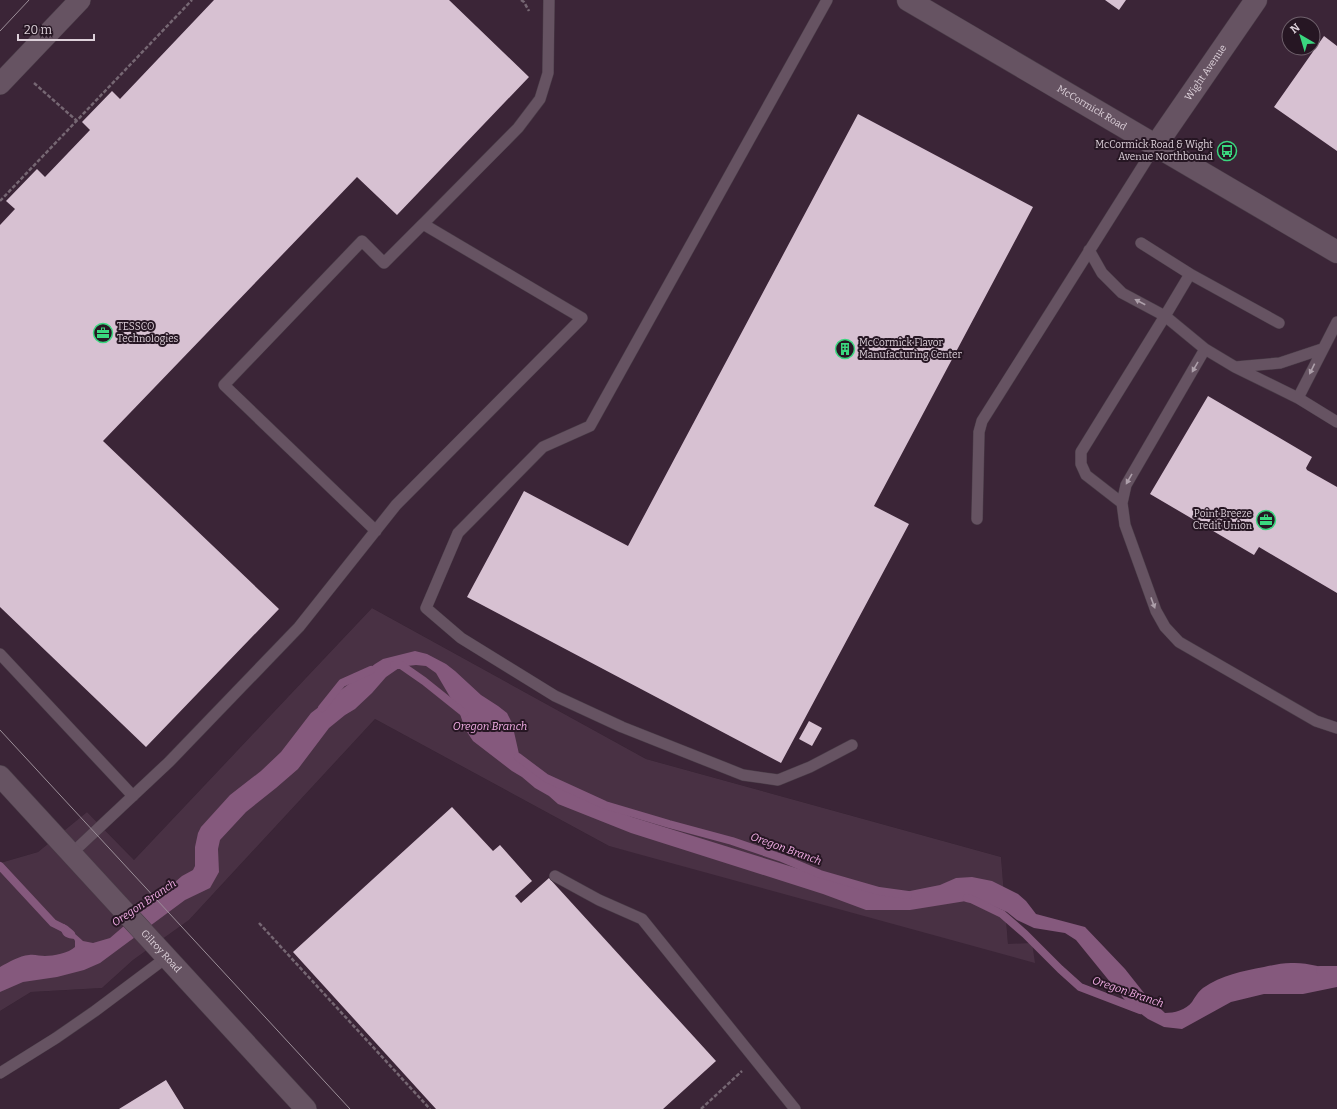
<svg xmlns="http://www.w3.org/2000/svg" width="1337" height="1109" font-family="Bitter,serif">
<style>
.built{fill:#3b2537;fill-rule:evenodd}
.green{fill:#493144}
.water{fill:#85597d}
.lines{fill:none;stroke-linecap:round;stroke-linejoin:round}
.stream{stroke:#85597d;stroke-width:8}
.building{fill:#d7c1d2}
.lane-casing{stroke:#4a3d48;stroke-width:12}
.street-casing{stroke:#4a3d48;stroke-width:22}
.secondary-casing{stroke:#4a3d48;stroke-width:23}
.path{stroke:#766773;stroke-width:2.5;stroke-dasharray:4 2;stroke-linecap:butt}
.lane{stroke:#665362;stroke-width:11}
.street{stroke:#665362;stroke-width:21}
.secondary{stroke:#665362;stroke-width:22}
.tram{stroke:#9c8f99;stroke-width:1}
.oneway{fill:#ad9faa}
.labels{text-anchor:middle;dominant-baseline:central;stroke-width:4;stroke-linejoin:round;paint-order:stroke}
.street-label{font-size:10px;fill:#ddd1da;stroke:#261623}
.poi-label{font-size:10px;fill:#ddd1da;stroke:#261623;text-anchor:end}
.water-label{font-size:11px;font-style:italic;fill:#f2ade5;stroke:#261623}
</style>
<rect width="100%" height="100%" fill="#30202d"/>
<!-- built -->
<path class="built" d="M 0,0 L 1337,0 L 1337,1109 L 0,1109 L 0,1011 L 31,992 L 102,988 L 133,960 L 189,920 L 375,719 L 609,846 L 1008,944 L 1001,857 L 646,759 L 372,608 L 134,860 L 87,812 L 38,852 L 0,863 ZM 1289,24 L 1313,24 L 1313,48 L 1289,48 Z"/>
<!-- green -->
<path class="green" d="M 372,608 L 646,759 L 1001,857 L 1008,944 L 1032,943 L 1035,963 L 609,846 L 375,719 L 189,920 L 133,960 L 102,988 L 31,992 L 0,1011 L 0,863 L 38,852 L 87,812 L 134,860 Z"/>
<!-- water -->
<path class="water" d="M 415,651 L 427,654 L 446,664 L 455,671 L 481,695 L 498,706 L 507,713 L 512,723 L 519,754 L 528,766 L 557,786 L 632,817 L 883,895 L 895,894 L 940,885 L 956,878 L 972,877 L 992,881 L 1018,894 L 1026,901 L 1036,914 L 1085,927 L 1125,969 L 1144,993 L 1165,1013 C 1174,1013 1186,1010 1192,1002 C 1196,996 1198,992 1203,988 C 1222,975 1242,971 1264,967 C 1273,965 1282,963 1291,963 C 1307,962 1322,968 1337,970 L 1337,987 L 1303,994 L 1264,994 L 1231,1002 L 1182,1029 L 1164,1027 L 1148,1019 L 1128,1004 L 1076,940 L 1065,933 L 1034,928 L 1017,920 L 1007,912 L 993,906 L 977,902 L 966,901 L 910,910 L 866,910 L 823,894 L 631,833 L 558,804 L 549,796 L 535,788 L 522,777 L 512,771 L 473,741 L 465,729 L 460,714 L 436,673 L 426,666 L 416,665 L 407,666 L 399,668 L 386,677 L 372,693 L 355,709 L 345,715 L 329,728 L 298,769 L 276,788 L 246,812 L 220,840 L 218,849 L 219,872 L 210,888 L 185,900 L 100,963 L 84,970 L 57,977 L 23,982 L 0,992 L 0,967 C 9,962 19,956 29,955 C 34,954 40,956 45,956 C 53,956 69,953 75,947 L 75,941 L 74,939 C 67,938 63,937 61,930 L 64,924 L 83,941 L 93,943 L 110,938 L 182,876 L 193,870 L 195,866 L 195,847 L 198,833 L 201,827 L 230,795 L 261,771 L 281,752 L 311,713 L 375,664 L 383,659 Z"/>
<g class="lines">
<!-- stream -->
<path class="stream" d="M 394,665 L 401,665 L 424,681 L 464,713
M 322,708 L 342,683 L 371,670
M 518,757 L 546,778 L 605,805 L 669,824 L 732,841 L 782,858 L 820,874 L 879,891 L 908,895
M 0,866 L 53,923 L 65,929 L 71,934
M 967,898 L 971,899 L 1002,914 L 1025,934 L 1060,969 L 1080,987 L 1140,1010
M 1320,970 L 1337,970"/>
</g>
<!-- building -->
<path class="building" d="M 214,0 L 449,0 L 529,77 L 397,215 L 357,177 L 103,441 L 279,609 L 146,747 L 0,607 L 0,225 L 15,209 L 6,201 L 37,169 L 45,177 L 90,130 L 82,122 L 112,91 L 120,99 Z
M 1105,0 L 1126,0 L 1119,10 Z
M 1324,36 L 1337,46 L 1337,151 L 1274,107 Z
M 858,114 L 1033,207 L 874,506 L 909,524 L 781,763 L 467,597 L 524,491 L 628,546 Z
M 1208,396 L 1312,457 L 1306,468 L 1307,470 L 1337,487 L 1337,593 L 1259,547 L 1254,555 L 1150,494 Z
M 809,721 L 822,728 L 812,746 L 799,739 Z
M 452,807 L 493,851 L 500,845 L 532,881 L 515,896 L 521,903 L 549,878 L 716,1061 L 663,1109 L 436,1109 L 293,952 Z
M 166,1080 L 184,1109 L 119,1109 Z"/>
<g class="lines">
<!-- lane casing -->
<g class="lane-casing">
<path id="lane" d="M 827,0 L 590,426 L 543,447 L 458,533 L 426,608 L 461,638 L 555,696 L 622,727 L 743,775 L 778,780 L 810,767 L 852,745
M 423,224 L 518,128 L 540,99 L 548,73 L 549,0
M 1089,250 L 1102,273 L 1122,293 L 1165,316 L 1205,349
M 1190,274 L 1279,323
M 1337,322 L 1298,398 L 1235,367 L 1205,349 L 1126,485 L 1122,503 L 1125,525 L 1156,611 L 1165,627 L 1179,642 L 1316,721 L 1337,728
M 1235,367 L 1280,363 L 1322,349
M 1298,398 L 1337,422
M 1122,503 L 1086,475 L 1081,464 L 1081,452 L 1165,316 L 1190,274 L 1141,243
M 977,519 L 979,432 L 982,421 L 1156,145
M 0,654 L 133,796
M 71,854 L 169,762 L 299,627 L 396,505 L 582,318 L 423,224 L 384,263 L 362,241 L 224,385 L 376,531
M 555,876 L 599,900 L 642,919 L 795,1109
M 0,1073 L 56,1038 L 95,1011 L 167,957"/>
</g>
<!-- street casing -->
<g class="street-casing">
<g id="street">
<path d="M 0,84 L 80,0"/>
<path id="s1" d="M 0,776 L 306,1109"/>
</g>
</g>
<!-- secondary casing -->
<g class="secondary-casing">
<g id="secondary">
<path id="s2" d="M 908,0 L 1337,252"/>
<path id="s3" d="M 1156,145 L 1256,0"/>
</g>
</g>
<!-- path -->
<path class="path" d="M 521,0 L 524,2 L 529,11
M 34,83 L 77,121
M 0,201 L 192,0
M 259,923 L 430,1109
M 701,1109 L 742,1071"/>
<!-- lane -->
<use href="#lane" class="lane"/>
<!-- street -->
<use href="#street" class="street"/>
<!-- secondary -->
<use href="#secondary" class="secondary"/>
<!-- tram -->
<path class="tram" d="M 0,31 L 29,0
M 0,730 L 350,1109"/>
</g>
<!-- one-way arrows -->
<defs><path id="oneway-solid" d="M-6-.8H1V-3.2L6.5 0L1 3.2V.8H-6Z"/></defs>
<g class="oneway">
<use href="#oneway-solid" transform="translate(1140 302) rotate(-152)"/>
<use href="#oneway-solid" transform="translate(1195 367) rotate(120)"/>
<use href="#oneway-solid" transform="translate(1312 369) rotate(116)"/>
<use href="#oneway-solid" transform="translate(1129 479) rotate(120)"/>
<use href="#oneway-solid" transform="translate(1153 603) rotate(70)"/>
</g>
<!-- icons -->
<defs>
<g id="bus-ring" transform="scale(1)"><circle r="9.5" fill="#261623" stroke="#3ad77f" stroke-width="1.5"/><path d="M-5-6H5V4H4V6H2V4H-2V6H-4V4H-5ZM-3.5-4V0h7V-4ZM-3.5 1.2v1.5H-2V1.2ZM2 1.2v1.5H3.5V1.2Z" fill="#3ad77f"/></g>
<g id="office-ring" transform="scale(1)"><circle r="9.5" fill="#261623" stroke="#3ad77f" stroke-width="1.5"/><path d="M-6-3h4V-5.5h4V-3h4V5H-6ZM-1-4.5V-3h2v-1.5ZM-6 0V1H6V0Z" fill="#3ad77f"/></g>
<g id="building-ring" transform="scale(1)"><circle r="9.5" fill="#261623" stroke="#3ad77f" stroke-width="1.5"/><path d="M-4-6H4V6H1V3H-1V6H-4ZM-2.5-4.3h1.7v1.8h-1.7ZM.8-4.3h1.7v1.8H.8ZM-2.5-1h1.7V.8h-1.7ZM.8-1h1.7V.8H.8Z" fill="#3ad77f"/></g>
</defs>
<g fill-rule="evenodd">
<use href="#bus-ring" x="1227" y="151"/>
<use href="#office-ring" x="103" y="333"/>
<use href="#building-ring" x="845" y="349"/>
<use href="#office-ring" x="1266" y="520"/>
</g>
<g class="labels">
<!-- street labels -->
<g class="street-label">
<text stroke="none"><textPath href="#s3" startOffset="88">Wight Avenue</textPath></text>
<text stroke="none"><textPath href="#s2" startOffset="213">McCormick Road</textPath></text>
<text stroke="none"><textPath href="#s1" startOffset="238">Gilroy Road</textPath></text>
</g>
<!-- poi labels -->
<g class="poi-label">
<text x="1213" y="145">McCormick Road &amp; Wight<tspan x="1213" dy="12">Avenue Northbound</tspan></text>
<text x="117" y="327" text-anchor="start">TESSCO<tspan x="117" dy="12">Technologies</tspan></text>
<text x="859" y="343" text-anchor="start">McCormick Flavor<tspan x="859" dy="12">Manufacturing Center</tspan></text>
<text x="1252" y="514">Point Breeze<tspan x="1252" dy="12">Credit Union</tspan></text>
</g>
<!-- water labels -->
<g class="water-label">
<text x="490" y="726">Oregon Branch</text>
<text transform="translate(786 849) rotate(20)">Oregon Branch</text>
<text transform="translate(144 903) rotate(-34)">Oregon Branch</text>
<text transform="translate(1128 992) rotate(19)">Oregon Branch</text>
</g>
</g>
<!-- north arrow -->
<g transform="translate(1301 36) rotate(322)"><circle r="19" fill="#261623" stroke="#6f616c"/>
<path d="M0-3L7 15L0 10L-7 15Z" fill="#3ad77f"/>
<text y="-6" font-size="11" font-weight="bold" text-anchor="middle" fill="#ddd1da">N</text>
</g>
<!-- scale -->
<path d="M18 34v6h76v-6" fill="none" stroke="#ddd1da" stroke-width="2"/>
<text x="24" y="34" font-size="12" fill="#ddd1da" stroke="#261623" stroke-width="3" paint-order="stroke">20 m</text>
</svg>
